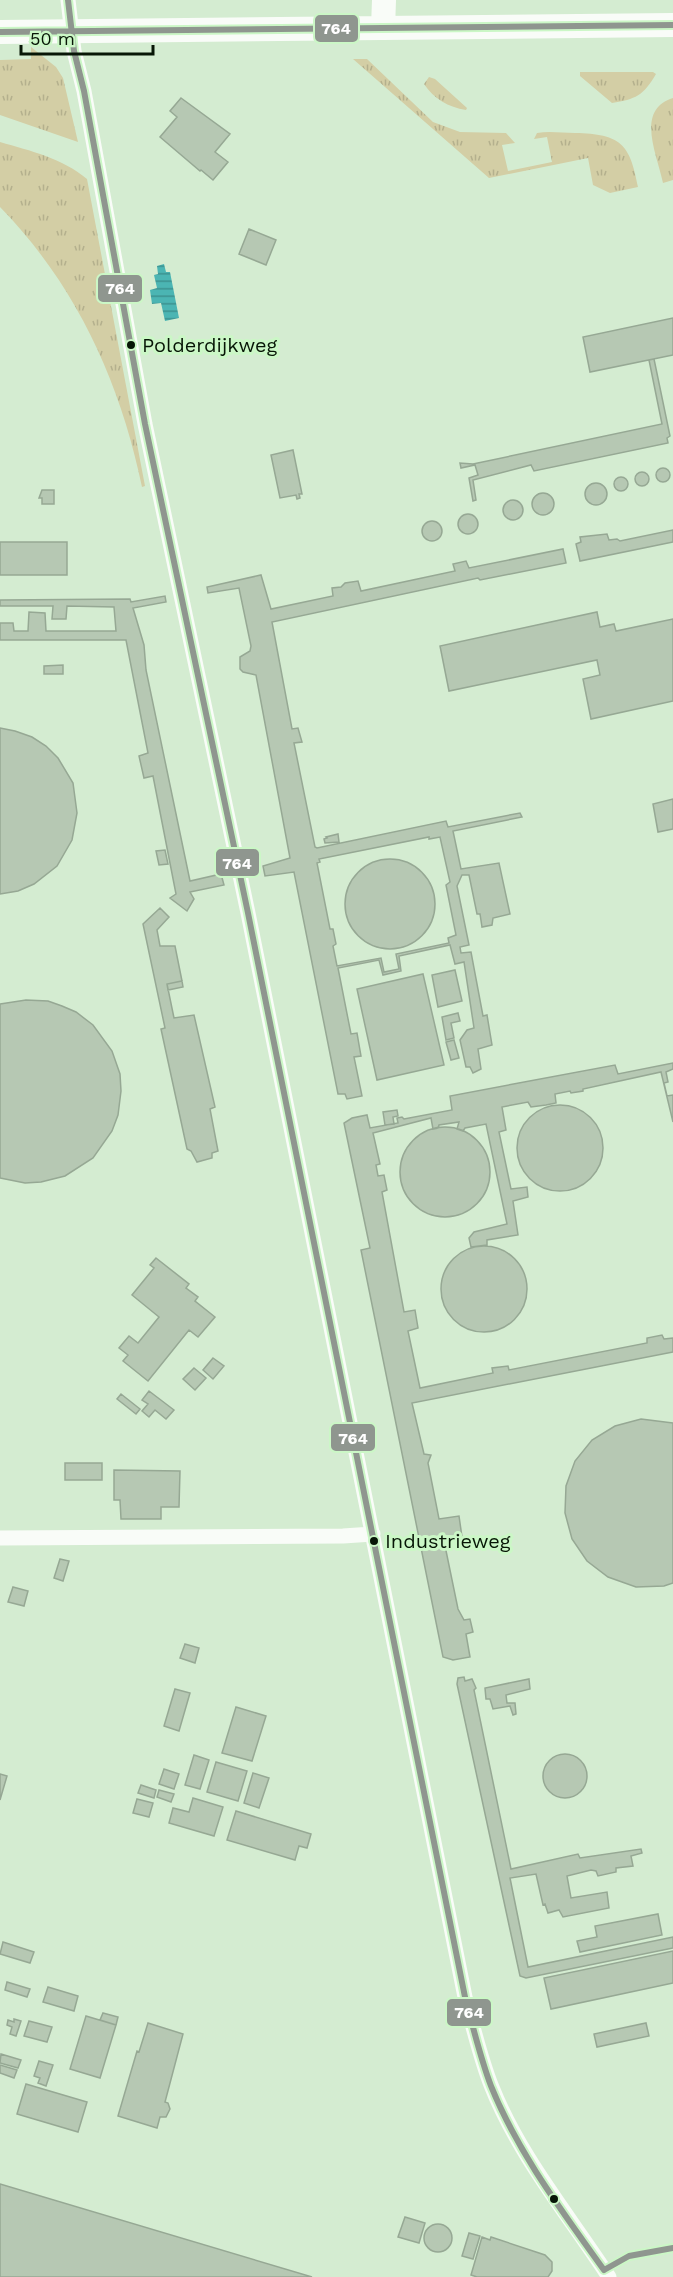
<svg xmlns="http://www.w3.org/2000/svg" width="673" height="2277" font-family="'Work Sans',sans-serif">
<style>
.grass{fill:url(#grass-tufts)}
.water{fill:url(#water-rules)}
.building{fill:#b6c8b3;stroke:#96a894;stroke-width:1.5;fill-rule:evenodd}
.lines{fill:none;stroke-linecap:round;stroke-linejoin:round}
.street{stroke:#f9fcf8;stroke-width:15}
.primary{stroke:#f9fcf8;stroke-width:24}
.bus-1-casing{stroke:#cbf7c6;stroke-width:10}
.bus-1{stroke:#8f968f;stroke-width:6}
.bus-dot{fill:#071606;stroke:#cbf7c6;stroke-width:2}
.labels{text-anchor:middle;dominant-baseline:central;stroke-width:6;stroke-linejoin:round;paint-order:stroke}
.bus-label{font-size:20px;fill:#071606;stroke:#cbf7c6;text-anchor:start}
.line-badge{stroke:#cbf7c6;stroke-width:2}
.badge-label{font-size:16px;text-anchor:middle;font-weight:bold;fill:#fff}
</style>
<defs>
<pattern id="grass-tufts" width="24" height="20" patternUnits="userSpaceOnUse" patternTransform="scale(1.5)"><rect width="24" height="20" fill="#d3cea5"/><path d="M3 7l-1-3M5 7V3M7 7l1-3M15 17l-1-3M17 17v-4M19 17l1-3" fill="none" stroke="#b4b08d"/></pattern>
<pattern id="water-rules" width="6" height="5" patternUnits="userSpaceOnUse" patternTransform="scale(1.5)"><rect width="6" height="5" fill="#4bb5b3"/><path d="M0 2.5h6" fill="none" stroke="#3c9290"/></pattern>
</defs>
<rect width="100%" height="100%" fill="#d4ecd1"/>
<!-- grass -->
<path class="grass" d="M 31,47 L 56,67 L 63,78 L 78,142 L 0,115 L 0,60 L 31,59 Z
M 353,59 L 367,59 L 433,122 L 460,132 L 506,133 L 515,143 L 502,145 L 508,171 L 552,162 L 547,137 L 534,139 L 537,133 C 549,131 563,133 575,133 C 621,134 630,144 638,187 L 610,193 L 593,185 L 588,158 L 489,178 Z
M 580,72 L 653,72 L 656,74 C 643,96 636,99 612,103 L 580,76 Z
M 429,77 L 435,79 L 467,108 L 466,110 C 448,107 434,99 424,84 Z
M 673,98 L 673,180 L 663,183 C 657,154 635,110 673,98 Z
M 0,142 C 31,151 62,158 87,179 L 145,486 L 142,487 C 120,381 76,285 0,207 Z"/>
<!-- water -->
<path class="water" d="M 164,264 L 166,272 L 170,272 L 179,318 L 165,321 L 161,303 L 152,304 L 150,290 L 157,288 L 154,275 L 158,274 L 157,266 Z"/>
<!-- building -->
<path class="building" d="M 181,98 L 230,134 L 215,152 L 228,162 L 213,180 L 201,170 L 200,171 L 160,137 L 177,117 L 170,111 Z
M 249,229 L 276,240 L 266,265 L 239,254 Z
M 673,318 L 673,355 L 590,372 L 583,337 Z
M 654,359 L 670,436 L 667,438 L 668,443 L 534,471 L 531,465 L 473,480 L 476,500 L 473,501 L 469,478 L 478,475 L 475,465 L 461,468 L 460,463 L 473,464 L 662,424 L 649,360 Z
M 293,450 L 302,494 L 299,494 L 300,498 L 297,499 L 296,495 L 280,498 L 271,455 Z
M656 475a7 7 0 1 1 14 0a7 7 0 1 1-14 0Z
M635 479a7 7 0 1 1 14 0a7 7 0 1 1-14 0Z
M614 484a7 7 0 1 1 14 0a7 7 0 1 1-14 0Z
M585 494a11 11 0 1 1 22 0a11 11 0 1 1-22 0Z
M 42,490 L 54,490 L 54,504 L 42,504 L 42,498 L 39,498 Z
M532 504a11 11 0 1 1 22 0a11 11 0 1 1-22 0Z
M503 510a10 10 0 1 1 20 0a10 10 0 1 1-20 0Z
M458 524a10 10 0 1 1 20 0a10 10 0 1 1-20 0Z
M422 531a10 10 0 1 1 20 0a10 10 0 1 1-20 0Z
M 673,530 L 673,542 L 580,561 L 576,544 L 581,542 L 580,537 L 607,534 L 609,540 L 617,539 L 620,541 Z
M 0,542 L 67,542 L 67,575 L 0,575 Z
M 563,549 L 566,563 L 480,580 L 478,578 L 272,622 L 292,729 L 298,728 L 302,742 L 294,743 L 315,847 L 317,848 L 446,821 L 448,827 L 520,813 L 522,817 L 453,831 L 461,869 L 499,863 L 510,914 L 493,918 L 492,925 L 482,927 L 480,914 L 477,914 L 469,875 L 462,875 L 457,886 L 469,945 L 460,947 L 461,953 L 471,952 L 483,1016 L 487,1015 L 492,1045 L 478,1049 L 481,1069 L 473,1073 L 470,1067 L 466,1067 L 460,1040 L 467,1030 L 474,1028 L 464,962 L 455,964 L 450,945 L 399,956 L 401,971 L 383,975 L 379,960 L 338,968 L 351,1034 L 357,1033 L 361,1056 L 354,1057 L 362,1096 L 347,1099 L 345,1094 L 338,1094 L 294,872 L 265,876 L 263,866 L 290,858 L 256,675 L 243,672 L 240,669 L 240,657 L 250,651 L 251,646 L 239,588 L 208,593 L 207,587 L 261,575 L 271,609 L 333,596 L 332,588 L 341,587 L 345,583 L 358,581 L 361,591 L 455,571 L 453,564 L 466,561 L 469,568 ZM 429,837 L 429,839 L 440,837 L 450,882 L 446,885 L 456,935 L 448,938 L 449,943 L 396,954 L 399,969 L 384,972 L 381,958 L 337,966 L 333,946 L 336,944 L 333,929 L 330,929 L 317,863 L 320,862 L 319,859 Z
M 165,596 L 166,602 L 133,608 L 144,645 L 146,670 L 190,881 L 221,874 L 224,885 L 190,892 L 194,899 L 187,911 L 170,898 L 176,894 L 153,776 L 144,778 L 139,756 L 148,753 L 126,640 L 0,640 L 0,623 L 13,623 L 14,631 L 28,631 L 29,612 L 45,613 L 46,631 L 116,631 L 114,607 L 67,606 L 66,619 L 52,619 L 53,606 L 0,606 L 0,600 L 130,599 L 131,602 Z
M 597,612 L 600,627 L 614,624 L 616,631 L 673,619 L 673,701 L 591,719 L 583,679 L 600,675 L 597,660 L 449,691 L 440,646 Z
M 63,665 L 63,674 L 44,674 L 44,666 Z
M 0,728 L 15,731 L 32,737 L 46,746 L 58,758 L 73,783 L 77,813 L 72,840 L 57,866 L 34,884 L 18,891 L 0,894 Z
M 673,799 L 673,829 L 658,832 L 653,804 Z
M 338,834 L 339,842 L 325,843 L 324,839 L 327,838 L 326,837 Z
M 165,850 L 168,864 L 159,865 L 156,851 Z
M345 904a45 45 0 1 1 90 0a45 45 0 1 1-90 0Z
M 160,908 L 169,917 L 157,930 L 160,946 L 175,946 L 182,981 L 167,984 L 174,1018 L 194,1015 L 215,1107 L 210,1109 L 218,1151 L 212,1153 L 212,1158 L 197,1162 L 191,1151 L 187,1149 L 161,1029 L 165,1028 L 143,924 Z
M 455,970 L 462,1001 L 438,1007 L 432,975 Z
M 423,974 L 444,1065 L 377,1080 L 357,989 Z
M 182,981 L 183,987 L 168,990 L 167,984 Z
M 26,1000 L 48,1001 L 62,1006 L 76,1012 L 93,1025 L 112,1051 L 120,1074 L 121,1091 L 118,1115 L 112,1131 L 93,1158 L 65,1176 L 41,1182 L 25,1183 L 0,1178 L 0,1004 Z
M 458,1013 L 460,1021 L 451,1023 L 454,1038 L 446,1040 L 442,1017 Z
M 454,1040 L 459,1058 L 451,1060 L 446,1042 Z
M 673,1063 L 673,1069 L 666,1072 L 668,1082 L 664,1083 L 667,1096 L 673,1095 L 673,1122 L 661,1072 L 583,1089 L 583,1091 L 571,1093 L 570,1091 L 555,1094 L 556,1103 L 546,1105 L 531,1107 L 528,1102 L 502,1107 L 506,1130 L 499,1132 L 511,1189 L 527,1187 L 528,1197 L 513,1201 L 518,1235 L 487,1240 L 487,1245 L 471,1247 L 469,1238 L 474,1232 L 507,1224 L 486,1124 L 465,1128 L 463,1131 L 457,1129 L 459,1122 L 439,1125 L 438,1128 L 433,1129 L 431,1118 L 373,1133 L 380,1164 L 376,1165 L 378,1176 L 384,1175 L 387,1190 L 382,1192 L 404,1312 L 415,1310 L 418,1328 L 408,1331 L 420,1388 L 493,1373 L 492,1368 L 508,1366 L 509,1370 L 647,1343 L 647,1338 L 662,1335 L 664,1339 L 673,1338 L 673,1352 L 412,1403 L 424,1454 L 431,1455 L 428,1463 L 439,1519 L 459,1516 L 462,1537 L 444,1541 L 458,1609 L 464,1620 L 470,1619 L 473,1632 L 466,1634 L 470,1657 L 453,1660 L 443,1657 L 361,1250 L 370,1248 L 344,1123 L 352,1118 L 367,1115 L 370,1128 L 398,1123 L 397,1118 L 402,1117 L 404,1119 L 452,1110 L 450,1096 L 615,1065 L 618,1074 Z
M517 1148a43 43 0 1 1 86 0a43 43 0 1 1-86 0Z
M 397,1110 L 398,1116 L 393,1117 L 394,1124 L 385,1125 L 383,1112 Z
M400 1172a45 45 0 1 1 90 0a45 45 0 1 1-90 0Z
M441 1289a43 43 0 1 1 86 0a43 43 0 1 1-86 0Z
M 156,1258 L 189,1284 L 186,1288 L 198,1297 L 195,1301 L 215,1317 L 198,1337 L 189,1330 L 148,1381 L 123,1361 L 128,1355 L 119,1348 L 129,1336 L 138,1343 L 159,1317 L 132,1295 L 154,1268 L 150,1265 Z
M 213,1358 L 224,1366 L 213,1379 L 203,1370 Z
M 194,1368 L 206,1378 L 195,1390 L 183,1379 Z
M 149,1391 L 174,1410 L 166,1419 L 155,1410 L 149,1417 L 142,1411 L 148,1404 L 142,1400 Z
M 121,1394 L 140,1409 L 136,1414 L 117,1399 Z
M 641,1419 L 673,1423 L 673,1583 L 664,1586 L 636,1587 L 608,1577 L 587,1561 L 572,1539 L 565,1513 L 566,1486 L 575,1461 L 592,1440 L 615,1426 Z
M 65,1463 L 102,1463 L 102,1480 L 65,1480 Z
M 114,1470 L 180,1471 L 179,1507 L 161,1507 L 161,1519 L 121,1519 L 120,1500 L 114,1500 Z
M 60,1559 L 69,1561 L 63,1581 L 54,1578 Z
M 13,1587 L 28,1591 L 24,1606 L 8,1602 Z
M 185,1644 L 199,1648 L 195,1663 L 180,1658 Z
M 464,1677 L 465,1681 L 472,1679 L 476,1688 L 474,1690 L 511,1869 L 578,1854 L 580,1858 L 641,1849 L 642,1853 L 631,1856 L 633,1866 L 616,1868 L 616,1872 L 598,1876 L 596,1871 L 591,1870 L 567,1876 L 571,1898 L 607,1892 L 609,1908 L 563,1917 L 559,1910 L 548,1913 L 545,1904 L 543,1905 L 536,1874 L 510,1878 L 528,1967 L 673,1937 L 673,1948 L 526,1978 L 520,1976 L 457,1684 L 458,1678 Z
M 529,1679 L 530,1689 L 506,1695 L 507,1703 L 515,1703 L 516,1714 L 513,1715 L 510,1706 L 493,1709 L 490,1699 L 486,1699 L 485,1688 Z
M 175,1689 L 190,1693 L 179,1731 L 164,1726 Z
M 236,1707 L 266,1716 L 252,1761 L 222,1753 Z
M543 1776a22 22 0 1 1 44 0a22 22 0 1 1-44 0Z
M 194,1755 L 209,1760 L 200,1789 L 185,1785 Z
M 216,1762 L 247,1771 L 238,1801 L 207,1792 Z
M 164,1769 L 179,1774 L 174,1789 L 159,1784 Z
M 253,1773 L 269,1778 L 259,1808 L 244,1803 Z
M 0,1774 L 7,1776 L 0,1800 Z
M 141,1785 L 156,1790 L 154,1798 L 138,1793 Z
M 159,1790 L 174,1794 L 171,1802 L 157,1797 Z
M 193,1798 L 223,1807 L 214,1836 L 169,1823 L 173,1808 L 189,1812 Z
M 137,1799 L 153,1803 L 149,1817 L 133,1813 Z
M 236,1811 L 311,1834 L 307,1848 L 299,1846 L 295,1860 L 227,1840 Z
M 658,1914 L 662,1935 L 580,1952 L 577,1941 L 597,1937 L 595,1926 Z
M 3,1942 L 34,1952 L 30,1963 L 0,1954 Z
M 673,1951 L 673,1983 L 551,2009 L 544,1978 Z
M 7,1982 L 30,1989 L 27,1997 L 5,1990 Z
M 48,1987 L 78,1996 L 74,2011 L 43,2002 Z
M 103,2013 L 118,2017 L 116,2025 L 100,2020 Z
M 86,2016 L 116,2025 L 100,2078 L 70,2069 Z
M 14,2019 L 21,2021 L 16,2036 L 10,2034 L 12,2027 L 7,2025 L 8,2020 L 14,2022 Z
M 29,2021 L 52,2027 L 47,2042 L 24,2036 Z
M 148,2023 L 183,2034 L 165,2102 L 168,2103 L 170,2109 L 166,2117 L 160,2117 L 157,2128 L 118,2116 L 137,2051 L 139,2052 Z
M 646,2023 L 649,2036 L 597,2047 L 594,2034 Z
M 1,2054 L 21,2060 L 18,2068 L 0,2063 Z
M 39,2061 L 53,2065 L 46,2086 L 38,2083 L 40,2078 L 34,2076 Z
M 0,2065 L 17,2070 L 14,2078 L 0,2073 Z
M 26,2084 L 87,2102 L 78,2132 L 17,2114 Z
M 0,2184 L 312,2277 L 0,2277 Z
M 405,2217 L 425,2223 L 419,2243 L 398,2237 Z
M424 2238a14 14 0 1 1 28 0a14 14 0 1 1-28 0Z
M 469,2233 L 480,2236 L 473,2259 L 462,2256 Z
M 482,2237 L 490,2240 L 491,2237 L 545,2255 L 552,2262 L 552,2271 L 548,2277 L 477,2277 L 471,2275 Z"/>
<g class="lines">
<!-- street -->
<path class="street" d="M 68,0 L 74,51 L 84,91 L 145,424 L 248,913 L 465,1997 C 473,2026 480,2057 491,2085 C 519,2156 568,2214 609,2277
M 0,1538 L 343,1536 L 373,1534"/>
<!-- primary -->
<path class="primary" d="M 383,28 L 384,0
M 0,32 L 673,25"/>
<!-- bus-1 casing -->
<g class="bus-1-casing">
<path id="bus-1" d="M 68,0 L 74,51 L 84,91 L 145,424 L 248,913 L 465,1997 C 473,2027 480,2057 491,2086 C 518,2153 562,2211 604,2270
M 0,32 L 673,25
M 604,2270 L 629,2256 L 673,2248"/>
</g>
<!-- bus-1 -->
<use href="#bus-1" class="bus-1"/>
</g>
<!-- markers -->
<g class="bus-dot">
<circle cx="131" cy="345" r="5"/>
<circle cx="374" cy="1541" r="5"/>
<circle cx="554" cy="2199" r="5"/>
</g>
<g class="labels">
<!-- bus labels -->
<g class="bus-label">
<text x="142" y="345">Polderdijkweg</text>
<text x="385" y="1541">Industrieweg</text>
</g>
</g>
<g class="line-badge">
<rect x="314" y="14" width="45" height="29" rx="6" fill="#8f968f"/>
<rect x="97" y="274" width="46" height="29" rx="6" fill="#8f968f"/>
<rect x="215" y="848" width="45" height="29" rx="6" fill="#8f968f"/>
<rect x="330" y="1423" width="46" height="29" rx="6" fill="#8f968f"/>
<rect x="446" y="1998" width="46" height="29" rx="6" fill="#8f968f"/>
</g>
<g class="badge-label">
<text x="336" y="34">764</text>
<text x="120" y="294">764</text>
<text x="237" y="869">764</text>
<text x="353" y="1444">764</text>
<text x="469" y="2018">764</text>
</g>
<!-- scale -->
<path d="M21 45v9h132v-9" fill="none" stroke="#071606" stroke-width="3"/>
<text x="30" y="45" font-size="18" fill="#071606" stroke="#cbf7c6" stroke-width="4.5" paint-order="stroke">50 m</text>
</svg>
